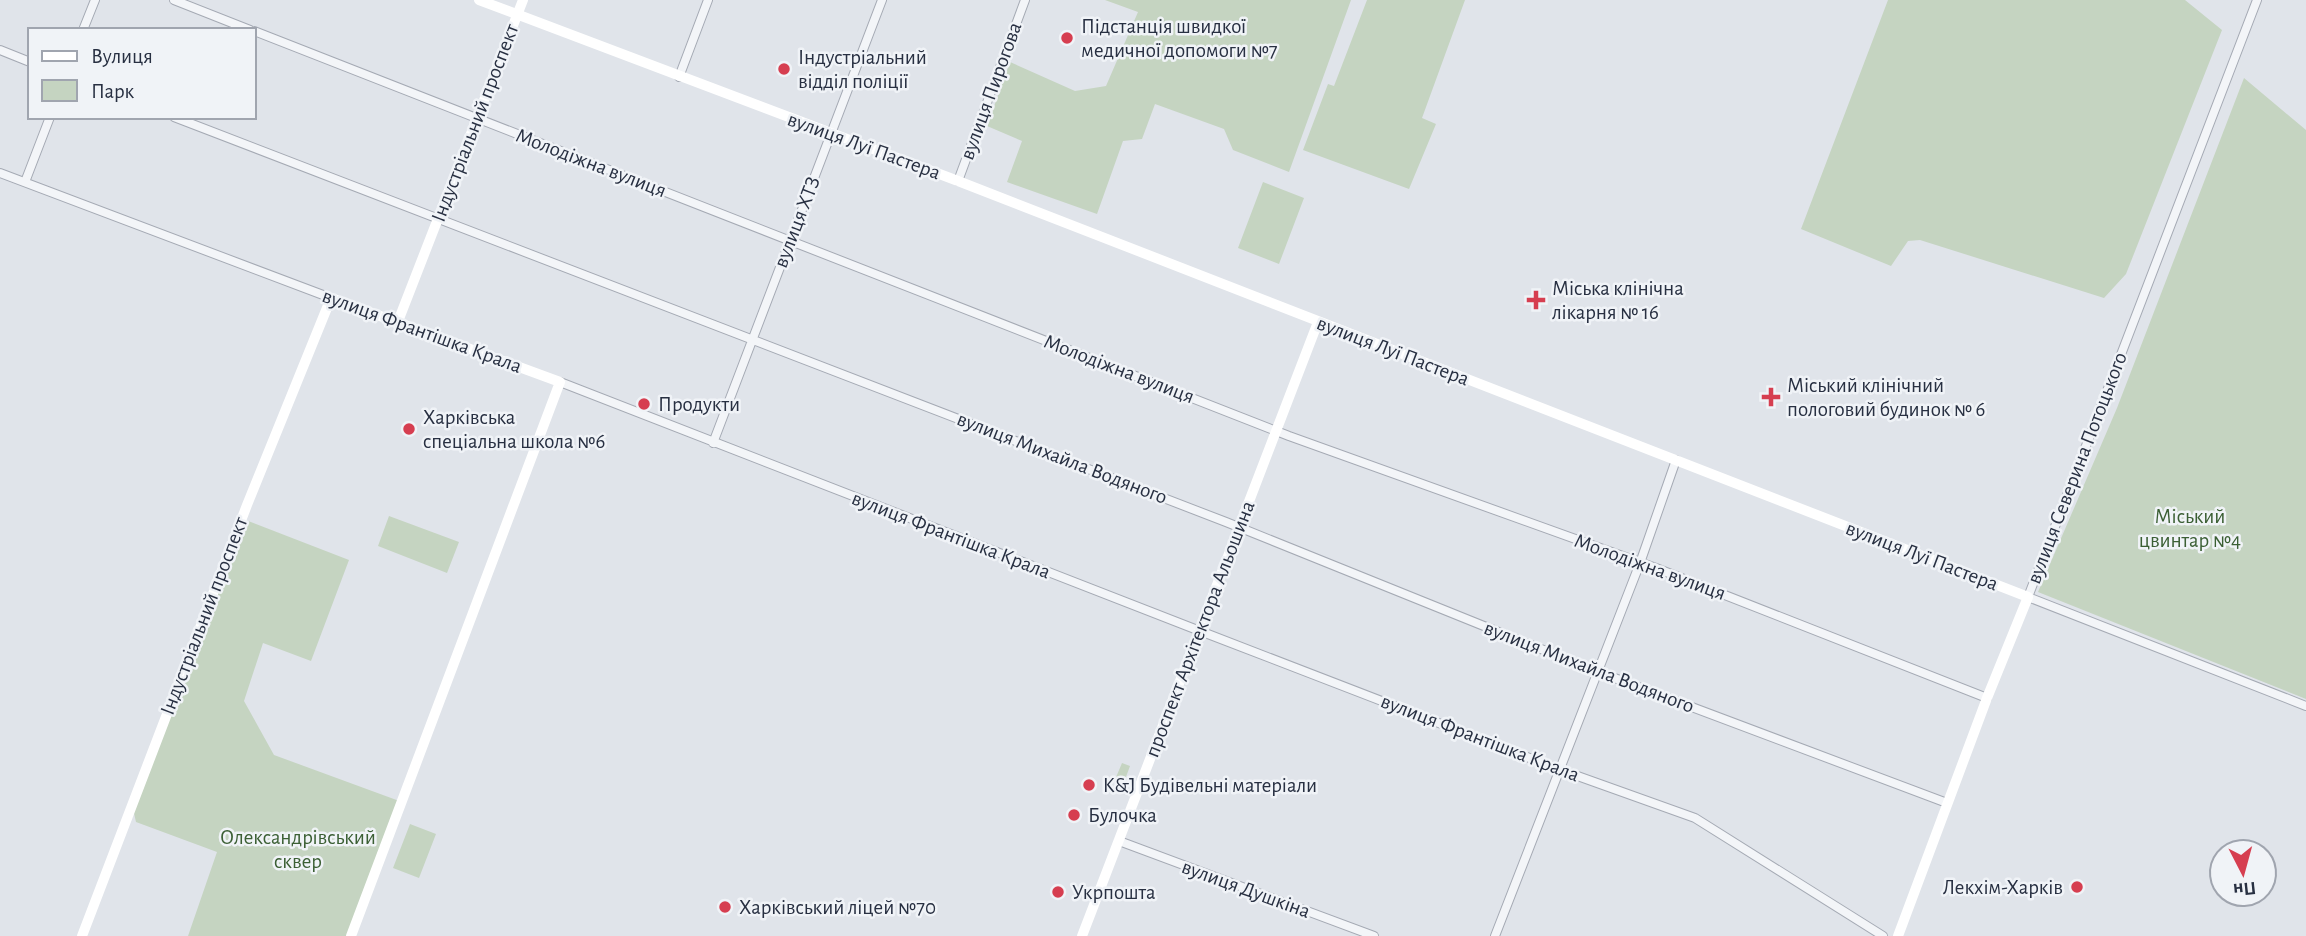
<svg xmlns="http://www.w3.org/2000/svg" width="2306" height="936" font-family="'Alegreya Sans',sans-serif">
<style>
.green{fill:#c5d4c1}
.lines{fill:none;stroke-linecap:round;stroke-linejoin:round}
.street-casing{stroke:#a5aab4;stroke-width:10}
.street{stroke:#f3f5f8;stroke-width:8}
.secondary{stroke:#fff;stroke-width:10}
.poi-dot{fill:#d63e50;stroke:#f0f3f7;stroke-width:2.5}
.labels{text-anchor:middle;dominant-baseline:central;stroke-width:5;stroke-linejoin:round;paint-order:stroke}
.poi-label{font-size:21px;fill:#283042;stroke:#f0f3f7;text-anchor:start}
.street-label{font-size:21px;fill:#283042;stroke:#f0f3f7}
.park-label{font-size:21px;fill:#3b5f34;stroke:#f0f3f7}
</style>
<rect width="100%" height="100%" fill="#e0e4ea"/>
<!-- green -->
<path class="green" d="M 1105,0 L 1351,0 L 1289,172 L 1233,150 L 1224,129 L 1155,104 L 1142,139 L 1123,141 L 1097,214 L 1007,182 L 1022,141 L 987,126 L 1010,62 L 1075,91 L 1106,86 L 1138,12 Z
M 1367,0 L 1465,0 L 1422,118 L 1436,124 L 1409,189 L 1303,150 L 1328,84 L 1334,86 Z
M 1888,0 L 2185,0 L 2222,30 L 2126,274 L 2104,298 L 1920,240 L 1908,241 L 1891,266 L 1801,229 Z
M 2244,78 L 2306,130 L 2306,699 L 2038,592 L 2117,408 Z
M 1263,182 L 1304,198 L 1279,264 L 1238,248 Z
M 389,516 L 459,542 L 447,573 L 378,546 Z
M 243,519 L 349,560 L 311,661 L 263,643 L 244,701 L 274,755 L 402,802 L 351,936 L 188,936 L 217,852 L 136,822 L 133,809 Z
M 1122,763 L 1130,766 L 1123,785 L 1114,782 Z
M 410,824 L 436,834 L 419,878 L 393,868 Z"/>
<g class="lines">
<!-- street casing -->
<g class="street-casing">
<path id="street" d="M 174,0 L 250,30
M 2257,0 L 2028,597 L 2306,706
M 83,30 L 95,0
M 254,31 L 1289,436 L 1656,568 L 1987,698
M 0,50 L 30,62
M 679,77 L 708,0
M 174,117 L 1226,522 L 1588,668 L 1947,803
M 0,173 L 331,298
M 958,181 L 1025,0
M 25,182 L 50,117
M 560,382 L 1200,631 L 1558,769 L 1695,818 L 1883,936
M 713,443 L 882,0
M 1119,841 L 1374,936
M 1495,936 L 1640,563 L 1676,460"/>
</g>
<!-- street -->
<use href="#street" class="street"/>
<!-- secondary -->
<path class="secondary" d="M 479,0 L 958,181 L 2028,597 L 1987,698 L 1898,936
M 397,324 L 523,0
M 82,936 L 247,505 L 331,298 L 560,382 L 351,936
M 1082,936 L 1318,322"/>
</g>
<!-- markers -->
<g class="poi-dot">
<circle cx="1067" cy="38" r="7"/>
<circle cx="784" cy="69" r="7"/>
<path d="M1532.5 289.5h7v7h7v7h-7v7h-7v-7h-7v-7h7z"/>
<path d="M1767.5 386.5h7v7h7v7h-7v7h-7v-7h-7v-7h7z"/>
<circle cx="644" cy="404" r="7"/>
<circle cx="409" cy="429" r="7"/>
<circle cx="1089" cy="785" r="7"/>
<circle cx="1074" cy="815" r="7"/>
<circle cx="2077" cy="887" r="7"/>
<circle cx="1058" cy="892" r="7"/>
<circle cx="725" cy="907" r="7"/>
</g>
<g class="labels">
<!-- poi labels -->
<g class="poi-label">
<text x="1081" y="26">Підстанція швидкої<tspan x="1081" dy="24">медичної допомоги №7</tspan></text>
<text x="798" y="57">Індустріальний<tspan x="798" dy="24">відділ поліції</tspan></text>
<text x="1552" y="288">Міська клінічна<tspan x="1552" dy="24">лікарня № 16</tspan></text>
<text x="1787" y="385">Міський клінічний<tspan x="1787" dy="24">пологовий будинок № 6</tspan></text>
<text x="658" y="404">Продукти</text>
<text x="423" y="417">Харківська<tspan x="423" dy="24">спеціальна школа №6</tspan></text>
<text x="1103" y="785">K&amp;J Будівельні матеріали</text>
<text x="1088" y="815">Булочка</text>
<text x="2063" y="887" text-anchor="end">Лекхім-Харків</text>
<text x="1072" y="892">Укрпошта</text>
<text x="739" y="907">Харківський ліцей №70</text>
</g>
<!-- street labels -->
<g class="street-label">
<text transform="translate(991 91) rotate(-70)">вулиця Пирогова</text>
<text transform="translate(475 123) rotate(-69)">Індустріальний проспект</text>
<text transform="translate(864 146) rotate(20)">вулиця Луї Пастера</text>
<text transform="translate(591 163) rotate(21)">Молодіжна вулиця</text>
<text transform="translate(797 222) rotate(-69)">вулиця ХТЗ</text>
<text transform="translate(422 331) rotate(20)">вулиця Франтішка Крала</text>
<text transform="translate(1393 351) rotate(21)">вулиця Луї Пастера</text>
<text transform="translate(1119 369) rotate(21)">Молодіжна вулиця</text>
<text transform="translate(1062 458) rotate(21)">вулиця Михайла Водяного</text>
<text transform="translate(2077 468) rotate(-69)">вулиця Северина Потоцького</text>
<text transform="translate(951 535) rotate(21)">вулиця Франтішка Крала</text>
<text transform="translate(1922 556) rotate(21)">вулиця Луї Пастера</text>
<text transform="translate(1650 567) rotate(20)">Молодіжна вулиця</text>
<text transform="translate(204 616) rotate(-69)">Індустріальний проспект</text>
<text transform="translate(1200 629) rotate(-69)">проспект Архітектора Альошина</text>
<text transform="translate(1589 667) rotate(21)">вулиця Михайла Водяного</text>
<text transform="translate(1480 738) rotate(21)">вулиця Франтішка Крала</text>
<text transform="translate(1246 889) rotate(20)">вулиця Душкіна</text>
</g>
<!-- park labels -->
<g class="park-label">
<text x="2190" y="516">Міський<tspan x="2190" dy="24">цвинтар №4</tspan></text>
<text x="298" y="837">Олександрівський<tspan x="298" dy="24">сквер</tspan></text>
</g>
</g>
<!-- legend -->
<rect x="28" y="28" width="228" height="91" fill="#f0f3f7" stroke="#a0a5af" stroke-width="2"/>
<rect x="42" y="51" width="35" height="10" fill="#ffffff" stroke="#a0a5af" stroke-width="2"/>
<text x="91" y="63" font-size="21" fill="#283042">Вулиця</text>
<rect x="42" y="80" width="35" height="21" fill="#c5d4c1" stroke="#a0a5af" stroke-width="2"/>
<text x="91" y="98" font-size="21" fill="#283042">Парк</text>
<!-- north arrow -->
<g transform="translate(2243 873) rotate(174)"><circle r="33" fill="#f0f3f7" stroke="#a0a5af" stroke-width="2"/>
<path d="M0-5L12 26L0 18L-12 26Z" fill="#d63e50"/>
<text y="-10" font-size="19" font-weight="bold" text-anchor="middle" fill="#283042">Пн</text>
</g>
</svg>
